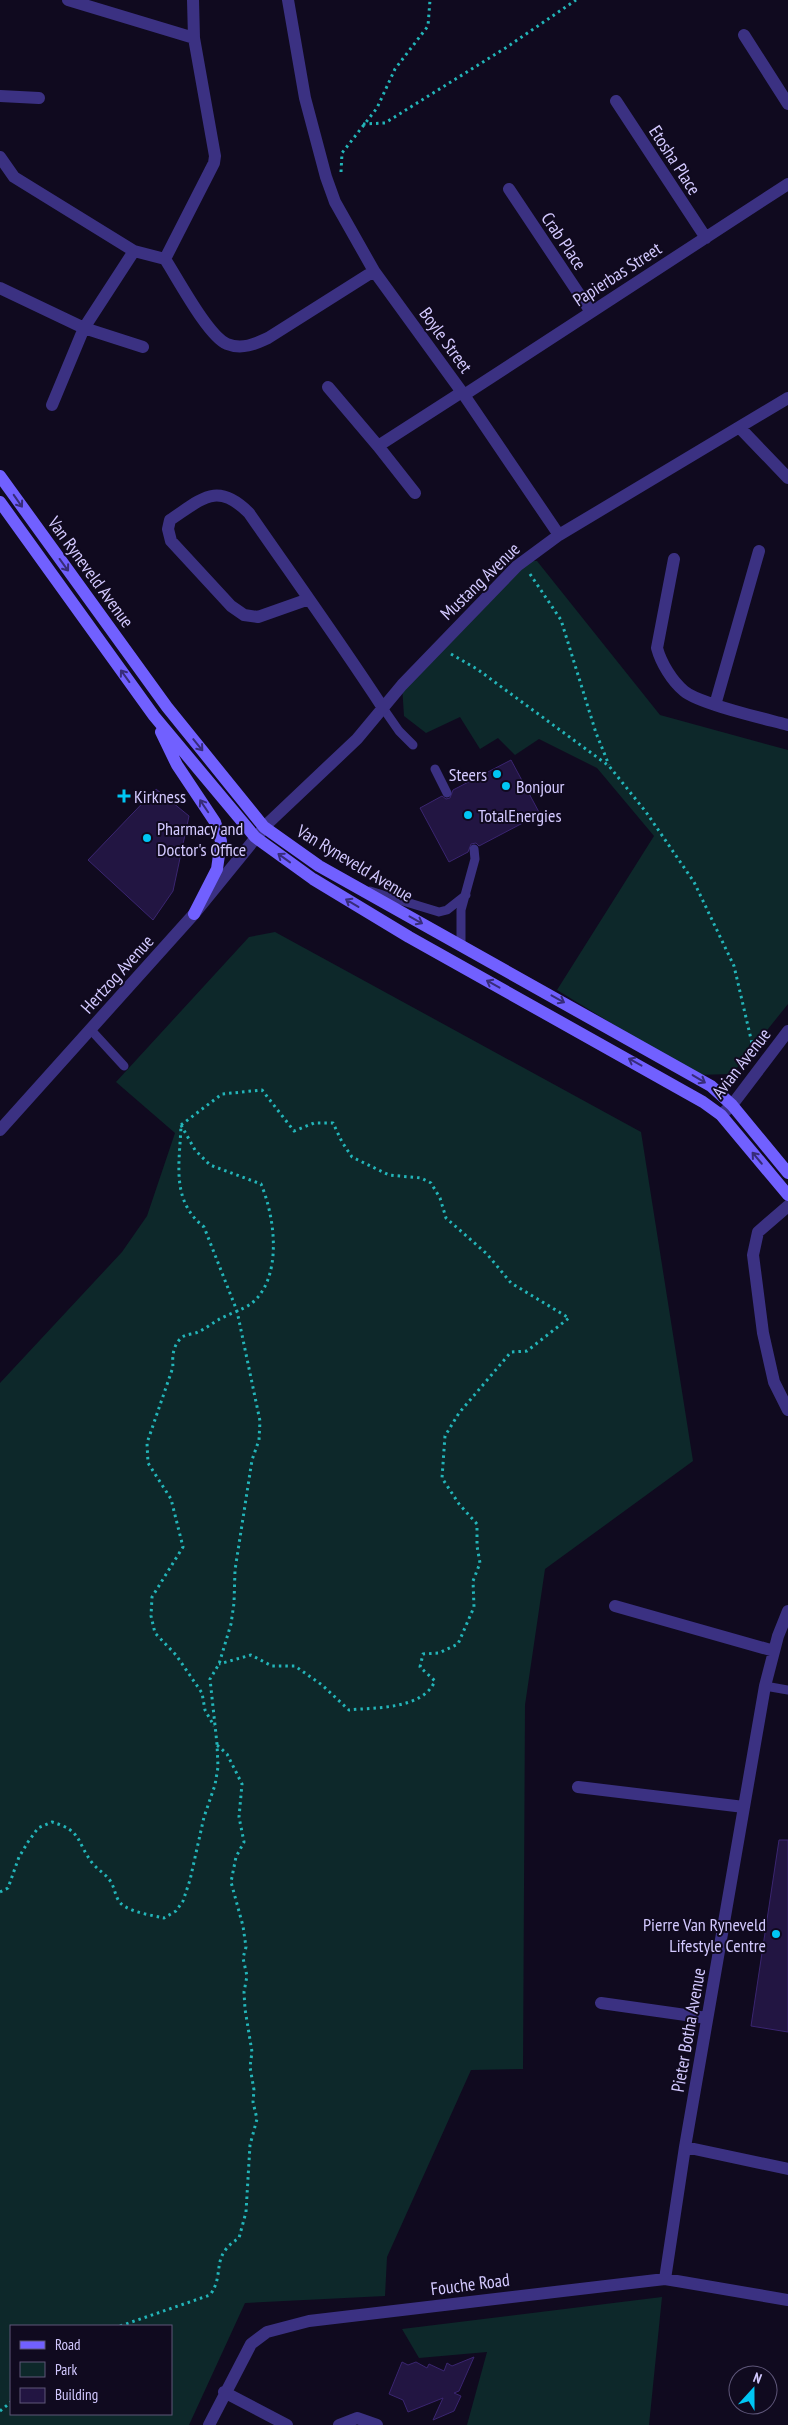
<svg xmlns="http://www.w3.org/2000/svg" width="788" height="2425" font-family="'PT Sans Narrow',sans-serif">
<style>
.green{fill:#0d282a;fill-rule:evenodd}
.building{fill:#221542;stroke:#3a2570}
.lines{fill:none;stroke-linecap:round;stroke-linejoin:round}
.path{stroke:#23b5b9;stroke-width:3;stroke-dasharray:2.5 4;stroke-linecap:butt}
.service{stroke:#3b3182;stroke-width:9}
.minor{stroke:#3b3182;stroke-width:12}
.tertiary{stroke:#3b3182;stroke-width:12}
.secondary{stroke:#7160ff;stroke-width:12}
.oneway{stroke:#372c79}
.poi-dot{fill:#00c6f4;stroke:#100a1f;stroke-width:2}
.labels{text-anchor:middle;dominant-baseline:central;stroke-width:4;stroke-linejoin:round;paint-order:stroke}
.street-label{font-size:18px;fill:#d3c9ff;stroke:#100a1f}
.poi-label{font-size:18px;fill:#d3c9ff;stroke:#100a1f;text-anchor:start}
</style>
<rect width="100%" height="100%" fill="#100a1f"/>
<!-- green -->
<path class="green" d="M 524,561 L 537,561 L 660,715 L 788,750 L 788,1004 L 732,1074 L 696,1075 L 557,990 L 654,836 L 597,768 L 539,739 L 515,755 L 498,738 L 480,749 L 460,717 L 426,733 L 404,716 L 402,685 Z
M 275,932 L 641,1132 L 693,1461 L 545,1569 L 525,1705 L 523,2069 L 471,2070 L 387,2257 L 385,2296 L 245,2303 L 189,2425 L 0,2425 L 0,1383 L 122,1252 L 147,1216 L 175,1133 L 116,1082 L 249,937 ZM 171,2326 L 171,2414 L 11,2414 L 11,2326 Z
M 662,2297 L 649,2425 L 467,2425 L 487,2352 L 419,2358 L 402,2329 Z"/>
<!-- building -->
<path class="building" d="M 511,760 L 540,814 L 479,846 L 476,843 L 471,844 L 468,852 L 449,862 L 420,808 L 442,796 L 446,799 L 450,798 L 453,790 Z
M 156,789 L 189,816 L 173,891 L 153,920 L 88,860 Z
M 779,1840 L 788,1840 L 788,2032 L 751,2026 Z
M 474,2357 L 459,2391 L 454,2393 L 461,2396 L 454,2411 L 433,2420 L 443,2398 L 408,2412 L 403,2400 L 389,2394 L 402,2362 L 408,2365 L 416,2362 L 427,2368 L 429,2364 L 444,2371 L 447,2363 L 452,2366 Z"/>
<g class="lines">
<!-- path -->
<path class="path" d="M 363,124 L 385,123 L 507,47 L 576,0
M 341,172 L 342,153 L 377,108 L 395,69 L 428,26 L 430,0
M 530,574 L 561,620 L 596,733 L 609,765
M 451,654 L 477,669 L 609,766 L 646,812 L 694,882 L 734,966 L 754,1052
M 181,1125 L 222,1094 L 262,1090 L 294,1131 L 314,1123 L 333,1123 L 342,1142 L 352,1157 L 389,1175 L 421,1178 L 431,1183 L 440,1198 L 446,1218 L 487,1254 L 511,1283 L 569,1318 L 527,1351 L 511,1352 L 459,1413 L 445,1436 L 442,1478 L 459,1504 L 477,1524 L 477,1546 L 480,1563 L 473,1581 L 474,1607 L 458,1644 L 439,1653 L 423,1654 L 420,1667 L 435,1681 C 422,1710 376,1707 349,1710 L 322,1685 L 295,1666 L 272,1666 L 251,1655 L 219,1664
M 181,1125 L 195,1150 L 210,1165 L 261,1184 C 275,1217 283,1277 252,1303 C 243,1310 228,1314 218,1320 C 211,1324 205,1329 198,1332 C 194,1334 188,1334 184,1336 C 173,1343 172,1356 173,1367 L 147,1443 L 148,1463 L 171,1499 L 183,1547 L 152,1597 L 151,1616 L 155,1633 L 176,1655 L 202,1693 L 205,1710 L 214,1726
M 0,1892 L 8,1888 L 19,1857 L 28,1842 L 38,1828 L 52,1822 C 83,1831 76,1842 93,1864 C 99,1871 106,1874 111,1882 C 116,1891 115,1900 124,1906 C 135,1913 151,1915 164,1918 L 176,1911 L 183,1901 L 190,1880 L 204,1817 L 215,1785 L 218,1767 L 217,1744 L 210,1679 L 219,1664 L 231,1624 L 234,1603 L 235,1570 L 252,1460 L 259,1440 L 260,1421 L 237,1311 L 204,1227 C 170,1200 180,1162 181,1125
M 120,2326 L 210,2295 C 226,2273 209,2257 239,2238 L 246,2212 L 250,2145 L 257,2119 L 253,2102 L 254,2090 L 250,2067 L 252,2052 L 245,2009 L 244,1992 L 247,1976 L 243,1958 L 246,1947 L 243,1926 L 231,1882 L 236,1857 L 244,1842 L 239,1817 L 242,1784 L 227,1754 L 217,1745
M 0,2411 L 11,2402"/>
<!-- service -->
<path class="service" d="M 383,708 L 399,731 L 413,745
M 435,769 L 447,793
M 370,891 L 439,912 L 447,910 L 466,895
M 461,945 L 461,910 L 475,859 L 474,849
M 91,1030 L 124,1066
M 765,1686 L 788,1690"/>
<!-- minor -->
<path class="minor" d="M 68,0 L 194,38
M 193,0 L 194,38 L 215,156 L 214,163 L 165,259 C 178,279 208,336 227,344 C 242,350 255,344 268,338 L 374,271 L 464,395 L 559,535
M 288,0 L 305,98 L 326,177 L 335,202 L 374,271
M 744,35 L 788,104
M 0,96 L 39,98
M 616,101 L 706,238
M 0,157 L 14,177 L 134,251 L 165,259
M 509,189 L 591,312
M 0,288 L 84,328 L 134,251
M 328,387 L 378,446 L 415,493
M 464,395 L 788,184
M 52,405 L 84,328 L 143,347
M 740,428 L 788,478
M 378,446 L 462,392
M 674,559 L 657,648 C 661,663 672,681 684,691 C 699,704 766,719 788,725
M 309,599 L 258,617 L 244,615 L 231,606 L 171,541 L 168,529 L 170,520 C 202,499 217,481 249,513 C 294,578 340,642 383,708
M 715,705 L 759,551
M 264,827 L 357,739 L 402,685 L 517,566 L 559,535 L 788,398
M 721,1115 L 732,1105 L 788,1031
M 788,1206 L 758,1232 L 753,1255 L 763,1333 L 774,1382 L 788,1410
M 615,1606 L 774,1651
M 578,1787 L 744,1807
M 601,2003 L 707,2018
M 685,2147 L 788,2169
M 665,2279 L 685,2147 L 765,1686 L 778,1636 L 788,1611
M 224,2392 L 287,2425
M 209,2425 L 251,2344 L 267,2332 L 309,2321 L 665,2279 L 788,2300
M 339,2425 L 357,2418 L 377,2425"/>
<!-- tertiary -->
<path class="tertiary" d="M 0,1130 L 194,914 L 263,829"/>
<!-- secondary -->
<path class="secondary" d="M 0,476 L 167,707 L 264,827 L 319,866 L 711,1086 L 732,1105 L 788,1173
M 0,502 L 154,716 L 255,837 L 313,879 L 409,937 L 703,1102 L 721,1115 L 788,1195
M 161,732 L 177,765 L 215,822 L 221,841 L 217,869 L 194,914"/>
</g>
<!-- one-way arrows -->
<defs><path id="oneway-shaft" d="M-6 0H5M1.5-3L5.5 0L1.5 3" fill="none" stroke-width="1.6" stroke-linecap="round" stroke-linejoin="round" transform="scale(1.25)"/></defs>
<g class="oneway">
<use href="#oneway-shaft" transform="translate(18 501) rotate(55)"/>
<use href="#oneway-shaft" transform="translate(64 565) rotate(54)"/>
<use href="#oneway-shaft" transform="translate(125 676) rotate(-126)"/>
<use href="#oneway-shaft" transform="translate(198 745) rotate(51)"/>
<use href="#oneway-shaft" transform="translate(204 806) rotate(-124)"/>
<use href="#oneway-shaft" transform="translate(284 858) rotate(-144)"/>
<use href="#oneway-shaft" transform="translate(352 903) rotate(-149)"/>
<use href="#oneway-shaft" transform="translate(416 920) rotate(29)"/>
<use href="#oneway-shaft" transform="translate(493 984) rotate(-151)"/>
<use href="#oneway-shaft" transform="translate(558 999) rotate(29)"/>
<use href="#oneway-shaft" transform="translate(635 1062) rotate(-151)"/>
<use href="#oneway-shaft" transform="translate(699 1079) rotate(31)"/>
<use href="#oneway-shaft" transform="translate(757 1158) rotate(-130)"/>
</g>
<!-- markers -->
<g class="poi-dot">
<circle cx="497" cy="774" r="5"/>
<circle cx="506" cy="786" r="5"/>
<path d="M121.5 788.5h5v5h5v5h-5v5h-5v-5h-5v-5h5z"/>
<circle cx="468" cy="815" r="5"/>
<circle cx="147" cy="838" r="5"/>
<circle cx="776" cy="1934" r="5"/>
</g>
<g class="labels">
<!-- street labels -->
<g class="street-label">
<text transform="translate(675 160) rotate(57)">Etosha Place</text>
<text transform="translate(564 241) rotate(56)">Crab Place</text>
<text transform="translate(617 274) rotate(-33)">Papierbas Street</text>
<text transform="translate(446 340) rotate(54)">Boyle Street</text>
<text transform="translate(91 572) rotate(54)">Van Ryneveld Avenue</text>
<text transform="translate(480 581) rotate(-44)">Mustang Avenue</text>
<text transform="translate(355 863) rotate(31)">Van Ryneveld Avenue</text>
<text transform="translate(117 974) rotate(-48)">Hertzog Avenue</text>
<text transform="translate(741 1063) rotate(-52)">Avian Avenue</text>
<text transform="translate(688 2030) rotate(-80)">Pieter Botha Avenue</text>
<text transform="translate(470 2284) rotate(-7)">Fouche Road</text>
</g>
<!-- poi labels -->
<g class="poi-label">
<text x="487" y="774" text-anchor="end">Steers</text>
<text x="516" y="786">Bonjour</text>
<text x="134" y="796">Kirkness</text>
<text x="478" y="815">TotalEnergies</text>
<text x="157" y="828">Pharmacy and<tspan x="157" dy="21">Doctor's Office</tspan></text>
<text x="766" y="1924" text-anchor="end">Pierre Van Ryneveld<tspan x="766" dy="21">Lifestyle Centre</tspan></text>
</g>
</g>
<!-- legend -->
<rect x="10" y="2325" width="162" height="90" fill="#100a1f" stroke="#5e5679"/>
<rect x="20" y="2341" width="25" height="8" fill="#7160ff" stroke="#5e5679"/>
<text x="55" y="2350" font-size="15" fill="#d3c9ff">Road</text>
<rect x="20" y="2362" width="25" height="15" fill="#0d282a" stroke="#5e5679"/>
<text x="55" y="2375" font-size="15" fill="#d3c9ff">Park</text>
<rect x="20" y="2388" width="25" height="15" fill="#221542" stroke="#5e5679"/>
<text x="55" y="2400" font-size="15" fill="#d3c9ff">Building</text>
<!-- north arrow -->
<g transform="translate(753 2390) rotate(21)"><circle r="24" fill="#100a1f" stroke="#5e5679"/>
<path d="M0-4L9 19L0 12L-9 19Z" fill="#00c6f4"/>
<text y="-8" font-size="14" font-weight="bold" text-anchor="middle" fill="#d3c9ff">N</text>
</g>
</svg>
